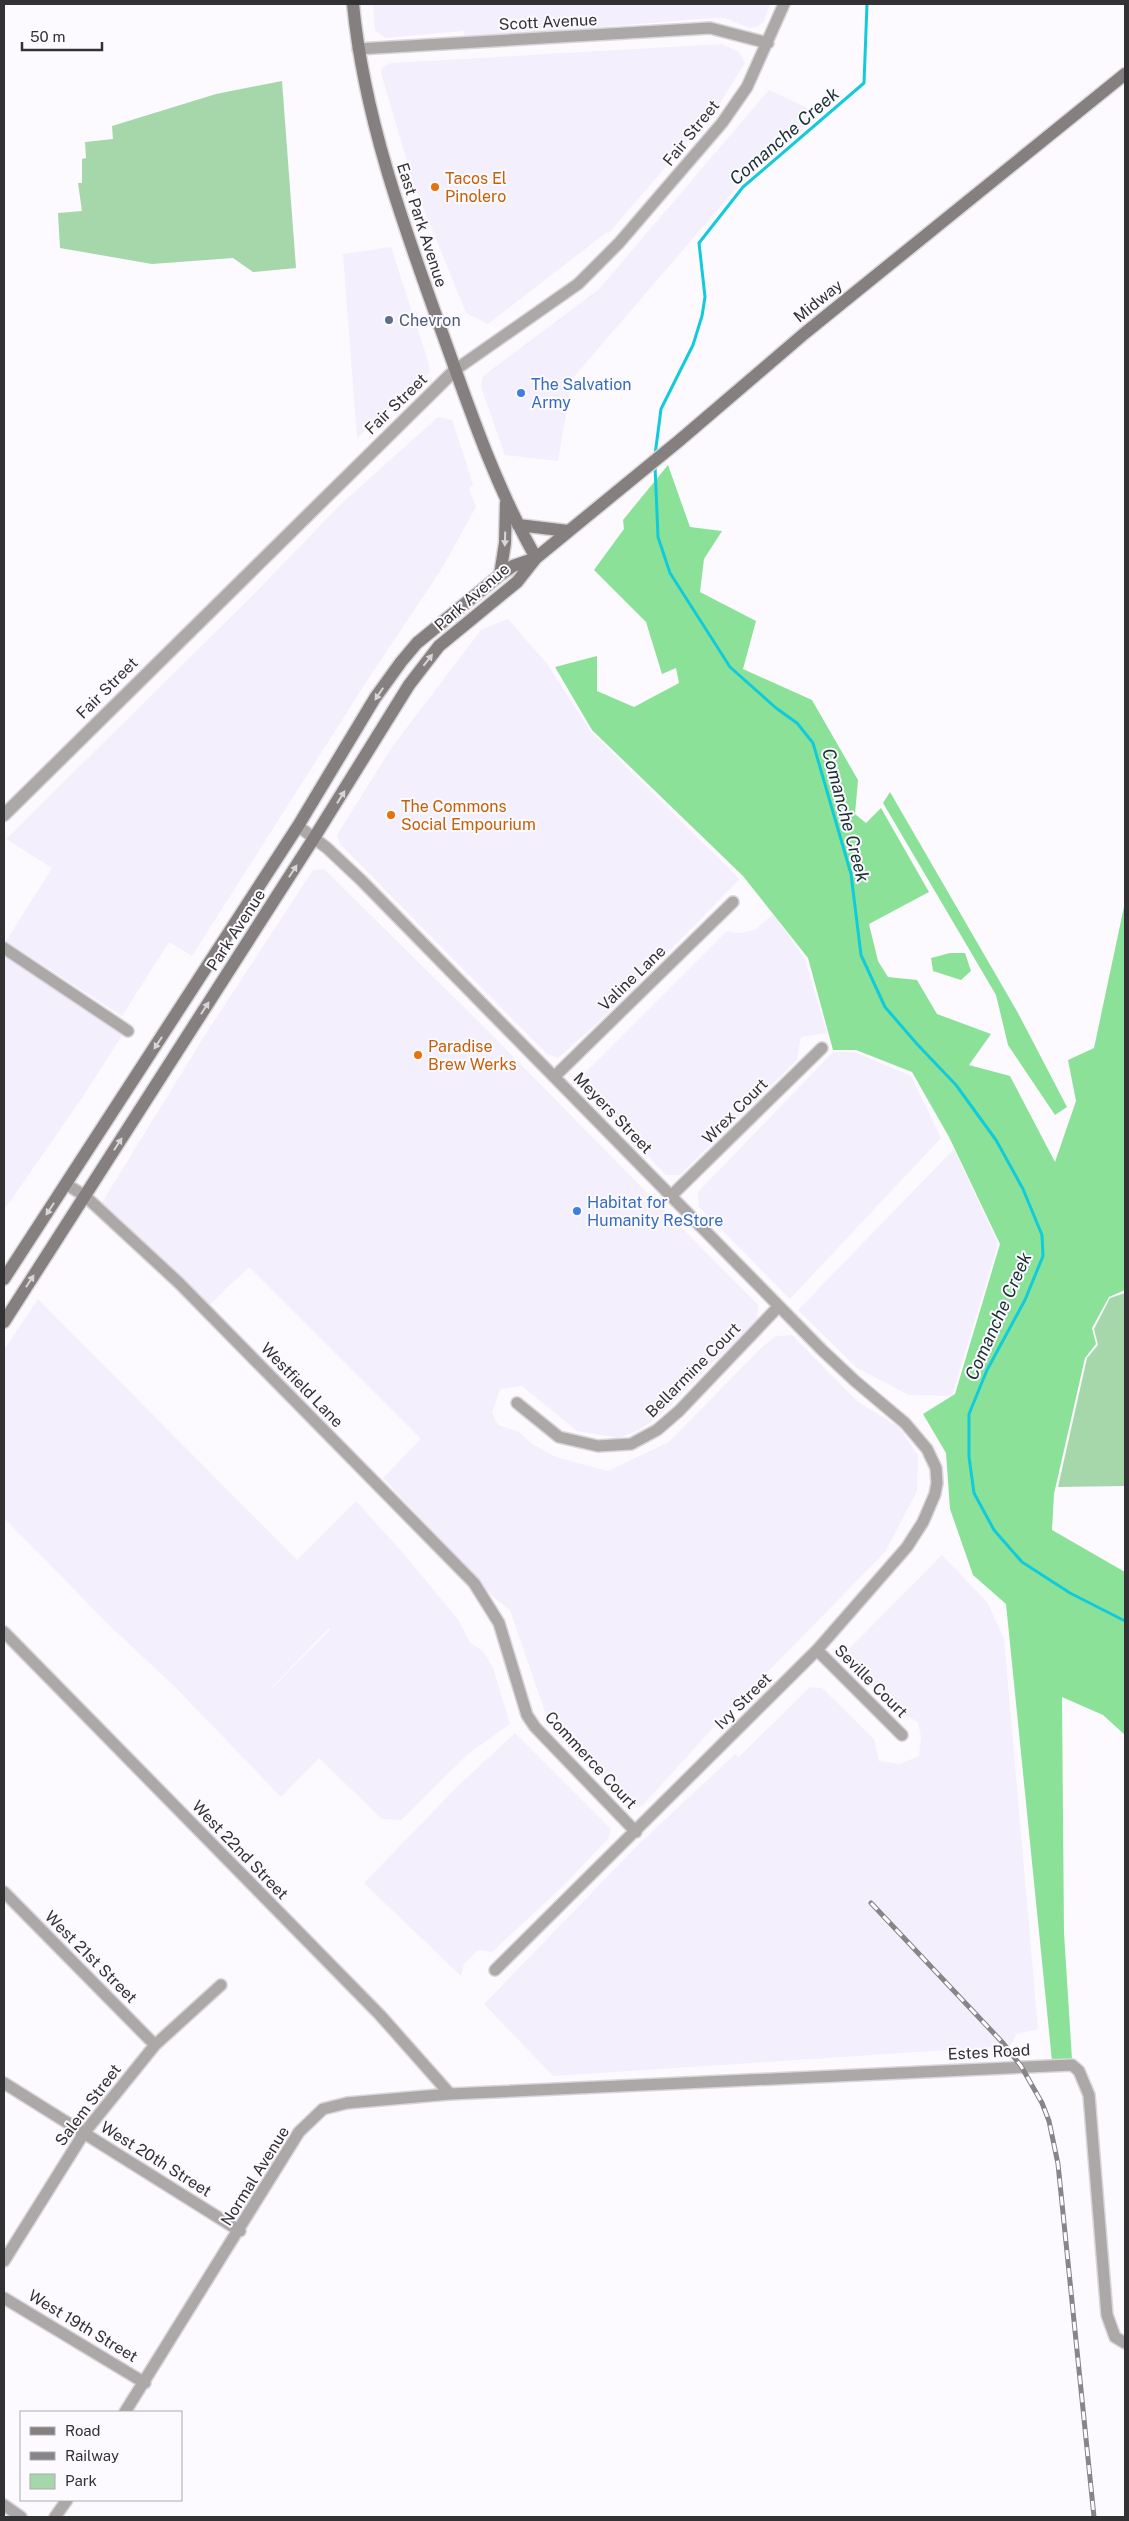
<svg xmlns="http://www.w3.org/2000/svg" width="1129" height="2521" font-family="'Public Sans',sans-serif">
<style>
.built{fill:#f4effd;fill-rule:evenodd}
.green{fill:#a6d7ab}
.forest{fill:#8ce199}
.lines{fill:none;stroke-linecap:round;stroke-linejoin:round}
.stream{stroke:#11cbdb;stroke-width:3}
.minor-casing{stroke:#d8d6d9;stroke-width:14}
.tertiary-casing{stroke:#d8d6d9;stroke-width:15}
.secondary-casing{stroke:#d8d6d9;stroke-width:15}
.minor{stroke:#aba8a7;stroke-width:11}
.tertiary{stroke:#aba8a7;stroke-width:12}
.secondary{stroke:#85807f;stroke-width:12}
.rail-casing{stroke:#868587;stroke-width:5}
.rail{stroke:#fcfafe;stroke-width:3;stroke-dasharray:9;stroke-linecap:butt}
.oneway{fill:#d8d5d8}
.food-dot{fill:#e8710a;stroke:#fcfafe;stroke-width:2}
.service-dot{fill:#5c6f8a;stroke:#fcfafe;stroke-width:2}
.shop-dot{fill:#3f7fe0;stroke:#fcfafe;stroke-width:2}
.labels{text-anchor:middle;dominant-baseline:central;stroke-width:4;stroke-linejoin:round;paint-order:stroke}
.street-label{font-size:16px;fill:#323133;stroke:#fcfafe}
.food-label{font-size:16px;fill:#c56008;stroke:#fcfafe;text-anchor:start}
.service-label{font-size:16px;fill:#4e5e75;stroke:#fcfafe;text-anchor:start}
.shop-label{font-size:16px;fill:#366cbe;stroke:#fcfafe;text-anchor:start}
.water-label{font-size:18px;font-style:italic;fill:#173033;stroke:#fcfafe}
</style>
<rect width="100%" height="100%" fill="#fcfafe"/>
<!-- built -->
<path class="built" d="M 373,4 L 770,4 L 764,22 L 758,26 L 749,28 L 725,18 L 700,19 L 465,38 L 464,31 L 385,38 L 375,30 Z
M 722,44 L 739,52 L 745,63 L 719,105 L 608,234 L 607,232 L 488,324 L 466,313 L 414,185 L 381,73 L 382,68 L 391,63 Z
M 769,90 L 820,114 L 732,193 L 572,379 L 558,461 L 505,455 L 481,387 L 483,376 L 599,289 Z
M 391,247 L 428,361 L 430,372 L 357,438 L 343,254 Z
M 438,417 L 452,420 L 473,484 L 469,489 L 476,507 L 441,570 L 370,676 L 192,956 L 169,942 L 122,1016 L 6,941 L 52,868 L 6,839 L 254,594 L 340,505 Z
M 508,619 L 548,665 L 591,732 L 740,879 L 602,1019 L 558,1058 L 547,1054 L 340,844 L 337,835 L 392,747 L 481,630 Z
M 324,869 L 477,1020 L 758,1305 L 757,1319 L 658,1417 L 639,1430 L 619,1438 L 577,1431 L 522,1386 L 500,1389 L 492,1413 L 498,1425 L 519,1432 L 532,1444 L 556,1457 L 608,1471 L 669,1442 L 761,1348 L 776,1336 L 792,1335 L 858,1402 L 899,1427 L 918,1455 L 917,1491 L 885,1552 L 712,1729 L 643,1805 L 634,1808 L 545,1712 L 510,1610 L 492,1596 L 383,1478 L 421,1439 L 249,1267 L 206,1308 L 101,1204 L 205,1035 L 313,870 Z
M 773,914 L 805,959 L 827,1033 L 801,1037 L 797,1060 L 680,1175 L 666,1175 L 582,1089 L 584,1074 L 727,931 L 739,933 L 755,930 Z
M 4,955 L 123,1034 L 82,1098 L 4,1210 Z
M 833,1052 L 855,1052 L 911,1076 L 941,1138 L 790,1299 L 699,1207 L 698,1192 Z
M 954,1149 L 998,1244 L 952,1396 L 909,1395 L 857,1368 L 798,1310 Z
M 38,1299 L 297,1560 L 356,1501 L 403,1553 L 459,1621 L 470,1643 L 483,1651 L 493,1668 L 510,1724 L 468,1754 L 401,1820 L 382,1819 L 319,1758 L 281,1797 L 174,1686 L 111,1627 L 4,1518 L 4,1350 ZM 329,1628 L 330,1630 L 272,1688 L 272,1687 Z
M 942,1555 L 987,1602 L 1004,1638 L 1038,2029 L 1017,2034 L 1010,2046 L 553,2076 L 484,2004 L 639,1844 L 735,1754 L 739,1757 L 810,1687 L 822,1688 L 874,1739 L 879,1761 L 900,1764 L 919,1756 L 921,1737 L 918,1722 L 893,1708 L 847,1662 L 847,1651 Z
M 515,1733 L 611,1829 L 608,1839 L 562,1887 L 492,1952 L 478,1950 L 464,1964 L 461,1976 L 364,1883 L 458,1786 Z"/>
<!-- green -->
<path class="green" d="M 282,81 L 296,268 L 253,272 L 233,258 L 152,264 L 60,248 L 58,213 L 82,211 L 78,183 L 82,183 L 82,159 L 86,158 L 85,142 L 113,139 L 112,126 L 216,94 Z
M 1125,1293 L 1125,1486 L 1058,1487 L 1087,1358 L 1098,1345 L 1094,1329 L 1110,1298 Z"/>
<!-- forest -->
<path class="forest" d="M 668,465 L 690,527 L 722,531 L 704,559 L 700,592 L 756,621 L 743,669 L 812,700 L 858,780 L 855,814 L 866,823 L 881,808 L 929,892 L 869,924 L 878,961 L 888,977 L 917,980 L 937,1014 L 991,1034 L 969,1065 L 1010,1076 L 1055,1162 L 1076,1101 L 1068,1060 L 1094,1048 L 1125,902 L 1125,1290 L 1109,1297 L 1092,1328 L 1096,1344 L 1085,1358 L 1054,1494 L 1052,1530 L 1125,1572 L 1125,1735 L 1103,1715 L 1062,1697 L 1064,1933 L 1072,2059 L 1052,2061 L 1006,1604 L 973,1575 L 950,1509 L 946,1453 L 923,1414 L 955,1394 L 1000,1244 L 949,1137 L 912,1072 L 856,1050 L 833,1050 L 808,958 L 743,876 L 592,730 L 555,667 L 597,656 L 597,691 L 634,707 L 679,683 L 676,668 L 662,674 L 646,622 L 594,570 L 624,529 L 623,520 Z
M 890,792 L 1018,1013 L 1067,1107 L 1055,1115 L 1008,1045 L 996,995 L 883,803 Z
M 950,953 L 965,953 L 971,971 L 961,980 L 933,971 L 931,958 Z"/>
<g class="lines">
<!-- stream -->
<path class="stream" d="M 655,455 L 661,409 L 693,345 L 702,316 L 705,297 L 699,243 L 743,187 L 864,83 L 867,4
M 655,466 L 658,537 L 670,573 L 730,667 L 776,708 L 797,723 L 813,743 L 851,874 L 861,955 L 885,1007 L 917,1044 L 956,1085 L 996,1140 L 1023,1189 L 1042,1235 L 1043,1256 L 1025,1300 L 987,1370 L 969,1414 L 969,1457 L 974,1493 L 994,1530 L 1022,1562 L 1070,1593 L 1125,1621"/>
<!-- minor casing -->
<g class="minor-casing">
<path id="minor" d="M 358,49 L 710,28 L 768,43
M 455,370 L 578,284 L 619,243 L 722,123 L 747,87 L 784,4
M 298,826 L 327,848 L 361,880 L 822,1350 L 855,1381 L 905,1423 L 927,1449 L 936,1468 L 937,1483 L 935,1494 L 923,1522 L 907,1547 L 817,1650 L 495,1970
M 4,948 L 128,1031
M 554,1077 L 733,902
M 66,1184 L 85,1196 L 179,1283 L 474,1583 L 499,1623 L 527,1715 L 535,1727 L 636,1832
M 671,1196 L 822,1048
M 517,1403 L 559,1437 L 598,1446 L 631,1444 L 657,1430 L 679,1411 L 779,1306
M 4,1632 L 380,2015 L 450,2094
M 817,1650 L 902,1735
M 4,1892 L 155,2045
M 4,2083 L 240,2231
M 4,2261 L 84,2133 L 155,2045 L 221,1985
M 4,2298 L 145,2383
M 125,2412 L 299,2132 L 323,2109 L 347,2103 L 450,2094 L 1072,2065 L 1079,2071 L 1089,2095 L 1107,2315 L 1115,2337 L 1125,2343
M 4,2505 L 21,2517
M 55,2517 L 67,2500"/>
</g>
<!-- tertiary casing -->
<g class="tertiary-casing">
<path id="tertiary" d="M 4,815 L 455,370"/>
</g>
<!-- secondary casing -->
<g class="secondary-casing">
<path id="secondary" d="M 353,4 C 364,118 404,227 443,335 C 470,411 496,487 536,558
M 518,525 L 568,531
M 500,575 L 505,543 L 506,503
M 4,1279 L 298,826 L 375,698 L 401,662 L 417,643 L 500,575 L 513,566 L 536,558
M 4,1322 L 314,838 L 409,685 L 439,646 L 517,582 L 536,558 L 680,440 L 805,333 L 1125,74"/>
</g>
<!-- minor -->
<use href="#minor" class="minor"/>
<!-- tertiary -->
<use href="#tertiary" class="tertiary"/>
<!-- secondary -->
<use href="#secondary" class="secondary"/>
<!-- rail casing -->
<g class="rail-casing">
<path id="rail" d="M 871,1903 L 1003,2043 L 1021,2066 L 1042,2103 L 1049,2121 L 1058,2164 L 1094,2517"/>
</g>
<!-- rail -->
<use href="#rail" class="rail"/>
</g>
<!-- one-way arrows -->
<defs><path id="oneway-solid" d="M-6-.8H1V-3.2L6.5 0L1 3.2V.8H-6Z" transform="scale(1.25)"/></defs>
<g class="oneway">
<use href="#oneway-solid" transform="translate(505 539) rotate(92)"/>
<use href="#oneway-solid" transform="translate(428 660) rotate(-52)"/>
<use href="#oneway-solid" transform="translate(379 694) rotate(124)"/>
<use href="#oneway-solid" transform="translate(341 797) rotate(-58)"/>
<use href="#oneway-solid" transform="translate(293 871) rotate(-57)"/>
<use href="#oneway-solid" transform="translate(205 1008) rotate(-57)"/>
<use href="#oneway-solid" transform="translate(158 1043) rotate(123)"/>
<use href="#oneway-solid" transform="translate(118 1144) rotate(-57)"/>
<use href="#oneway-solid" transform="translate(50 1209) rotate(123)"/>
<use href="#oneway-solid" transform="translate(30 1281) rotate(-57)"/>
</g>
<!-- markers -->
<g class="food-dot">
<circle cx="435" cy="187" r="5"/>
<circle cx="391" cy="815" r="5"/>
<circle cx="418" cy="1055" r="5"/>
</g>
<circle class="service-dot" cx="389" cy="320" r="5"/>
<g class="shop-dot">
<circle cx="521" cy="393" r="5"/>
<circle cx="577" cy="1211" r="5"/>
</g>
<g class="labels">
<!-- street labels -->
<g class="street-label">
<text transform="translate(548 22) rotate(-3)">Scott Avenue</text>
<text transform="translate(691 133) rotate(-51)">Fair Street</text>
<text transform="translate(422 225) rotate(72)">East Park Avenue</text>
<text transform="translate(818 301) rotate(-39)">Midway</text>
<text transform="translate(396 404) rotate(-44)">Fair Street</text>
<text transform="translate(472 597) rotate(-41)">Park Avenue</text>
<text transform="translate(107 688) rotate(-45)">Fair Street</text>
<text transform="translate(236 930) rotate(-57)">Park Avenue</text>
<text transform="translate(632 978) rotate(-44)">Valine Lane</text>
<text transform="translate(735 1111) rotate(-45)">Wrex Court</text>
<text transform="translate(613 1113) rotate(46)">Meyers Street</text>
<text transform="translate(693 1370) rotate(-45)">Bellarmine Court</text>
<text transform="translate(302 1385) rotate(46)">Westfield Lane</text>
<text transform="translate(871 1681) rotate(45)">Seville Court</text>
<text transform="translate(743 1701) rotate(-45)">Ivy Street</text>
<text transform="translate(591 1760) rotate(47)">Commerce Court</text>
<text transform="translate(240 1850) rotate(46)">West 22nd Street</text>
<text transform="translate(91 1957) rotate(45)">West 21st Street</text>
<text transform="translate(989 2052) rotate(-3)">Estes Road</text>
<text transform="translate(88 2105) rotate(-53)">Salem Street</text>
<text transform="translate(156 2159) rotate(32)">West 20th Street</text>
<text transform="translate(255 2176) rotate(-58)">Normal Avenue</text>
<text transform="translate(83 2326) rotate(31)">West 19th Street</text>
</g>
<!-- food labels -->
<g class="food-label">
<text x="445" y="178">Tacos El<tspan x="445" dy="18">Pinolero</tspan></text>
<text x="401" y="806">The Commons<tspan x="401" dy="18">Social Empourium</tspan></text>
<text x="428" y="1046">Paradise<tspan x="428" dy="18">Brew Werks</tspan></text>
</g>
<!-- service labels -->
<g class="service-label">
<text x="399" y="320">Chevron</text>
</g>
<!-- shop labels -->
<g class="shop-label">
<text x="531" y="384">The Salvation<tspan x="531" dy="18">Army</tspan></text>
<text x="587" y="1202">Habitat for<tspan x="587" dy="18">Humanity ReStore</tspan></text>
</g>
<!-- water labels -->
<g class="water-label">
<text transform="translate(784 136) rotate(-41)">Comanche Creek</text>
<text transform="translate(846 815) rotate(75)">Comanche Creek</text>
<text transform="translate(998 1316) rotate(-66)">Comanche Creek</text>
</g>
</g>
<!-- border -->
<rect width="1129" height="2521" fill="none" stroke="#323133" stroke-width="10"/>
<!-- legend -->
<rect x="20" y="2411" width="162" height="90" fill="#fcfafe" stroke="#abaaad"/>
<rect x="30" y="2427" width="25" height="8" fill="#85807f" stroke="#abaaad"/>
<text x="65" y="2436" font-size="15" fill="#323133">Road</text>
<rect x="30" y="2452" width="25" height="8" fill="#868587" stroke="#abaaad"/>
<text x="65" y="2461" font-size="15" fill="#323133">Railway</text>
<rect x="30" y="2474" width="25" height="15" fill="#a6d7ab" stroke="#abaaad"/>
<text x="65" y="2486" font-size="15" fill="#323133">Park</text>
<!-- scale -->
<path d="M22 42v8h80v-8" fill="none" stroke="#323133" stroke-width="2.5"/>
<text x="30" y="42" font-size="15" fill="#323133" stroke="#fcfafe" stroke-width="4" paint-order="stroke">50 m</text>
</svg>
